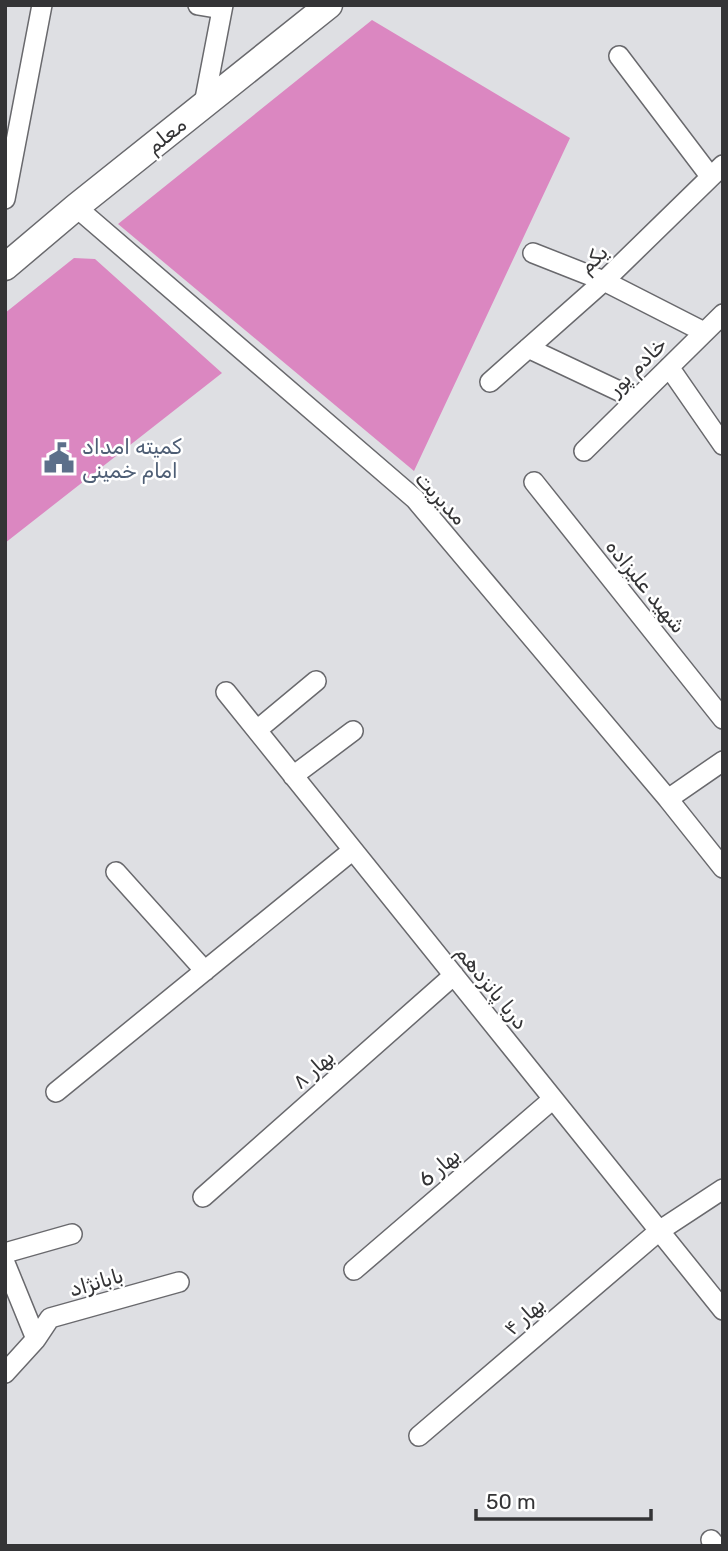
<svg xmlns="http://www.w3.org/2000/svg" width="728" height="1551" font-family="Rubik,Cairo,sans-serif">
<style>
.building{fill:#db87c1}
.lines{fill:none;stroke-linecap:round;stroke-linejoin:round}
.minor-casing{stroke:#69696d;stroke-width:22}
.secondary-casing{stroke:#69696d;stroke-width:29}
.minor{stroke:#fff;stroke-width:19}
.secondary{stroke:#fff;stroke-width:26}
.labels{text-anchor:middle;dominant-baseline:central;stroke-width:5;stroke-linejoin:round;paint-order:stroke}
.street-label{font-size:21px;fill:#343436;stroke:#fff}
.service-label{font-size:21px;fill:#4e5e75;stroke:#fff;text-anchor:start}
</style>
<rect width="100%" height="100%" fill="#dedfe3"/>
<!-- building -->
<path class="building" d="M 372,20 L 570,138 L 414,471 L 118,224 Z
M 74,258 L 95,259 L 222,373 L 5,543 L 5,313 Z"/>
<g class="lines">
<!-- minor casing -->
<g class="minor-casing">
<path id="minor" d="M 198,5 L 222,9
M 619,56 L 710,176
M 204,104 L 223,5
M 5,199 L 42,5
M 76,207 L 415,499 L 668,799 L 723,868
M 533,253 L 604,281 L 704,332
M 528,348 L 636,399
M 669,367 L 723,445
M 490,382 L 604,281 L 723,165
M 584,451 L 723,314
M 534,482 L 723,719
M 226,692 L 723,1310
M 257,730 L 316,681
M 293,776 L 353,731
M 668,799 L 723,761
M 116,872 L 205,971
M 56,1092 L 353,850
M 203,1197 L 454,975
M 5,1253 L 72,1234
M 5,1263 L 36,1339 L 5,1373
M 354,1270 L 553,1099
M 36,1339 L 50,1318 L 179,1282
M 419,1436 L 659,1231 L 723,1189
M 711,1540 L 716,1546"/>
</g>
<!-- secondary casing -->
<g class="secondary-casing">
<path id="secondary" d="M 5,267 L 76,207 L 329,5"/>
</g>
<!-- minor -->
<use href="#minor" class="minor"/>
<!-- secondary -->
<use href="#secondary" class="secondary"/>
</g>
<!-- icons -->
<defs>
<g id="civic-bare" transform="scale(2.415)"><path d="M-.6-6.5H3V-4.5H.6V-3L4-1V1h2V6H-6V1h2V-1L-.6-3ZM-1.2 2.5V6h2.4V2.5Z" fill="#5c6f8a" stroke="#fff" stroke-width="2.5" paint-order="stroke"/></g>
</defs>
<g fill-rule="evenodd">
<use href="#civic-bare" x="59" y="458"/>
</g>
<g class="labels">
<!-- street labels -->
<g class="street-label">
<text transform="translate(166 135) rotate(-39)">معلم</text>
<text transform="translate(593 259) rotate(-44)">یکم</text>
<text transform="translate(637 366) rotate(-45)">خادم پور</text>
<text transform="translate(441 498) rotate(47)">مدیریت</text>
<text transform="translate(646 586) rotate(51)">شهید علیزاده</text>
<text transform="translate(492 987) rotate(51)">دریا پانزدهم</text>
<text transform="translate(313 1069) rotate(-41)">بهار ۸</text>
<text transform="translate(439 1167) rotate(-41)">بهار 6</text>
<text transform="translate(96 1282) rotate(-16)">بابانژاد</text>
<text transform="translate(524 1316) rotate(-41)">بهار ۴</text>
</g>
<!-- service labels -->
<g class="service-label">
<text x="82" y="446">کمیته امداد<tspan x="82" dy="24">امام خمینی</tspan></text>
</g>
</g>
<!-- border -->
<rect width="728" height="1551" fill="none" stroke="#343436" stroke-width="14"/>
<!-- scale -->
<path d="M476 1509v10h175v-10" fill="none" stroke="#343436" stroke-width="3.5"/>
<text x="486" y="1509" font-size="21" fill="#343436" stroke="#ffffff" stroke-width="5" paint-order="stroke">50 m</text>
</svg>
